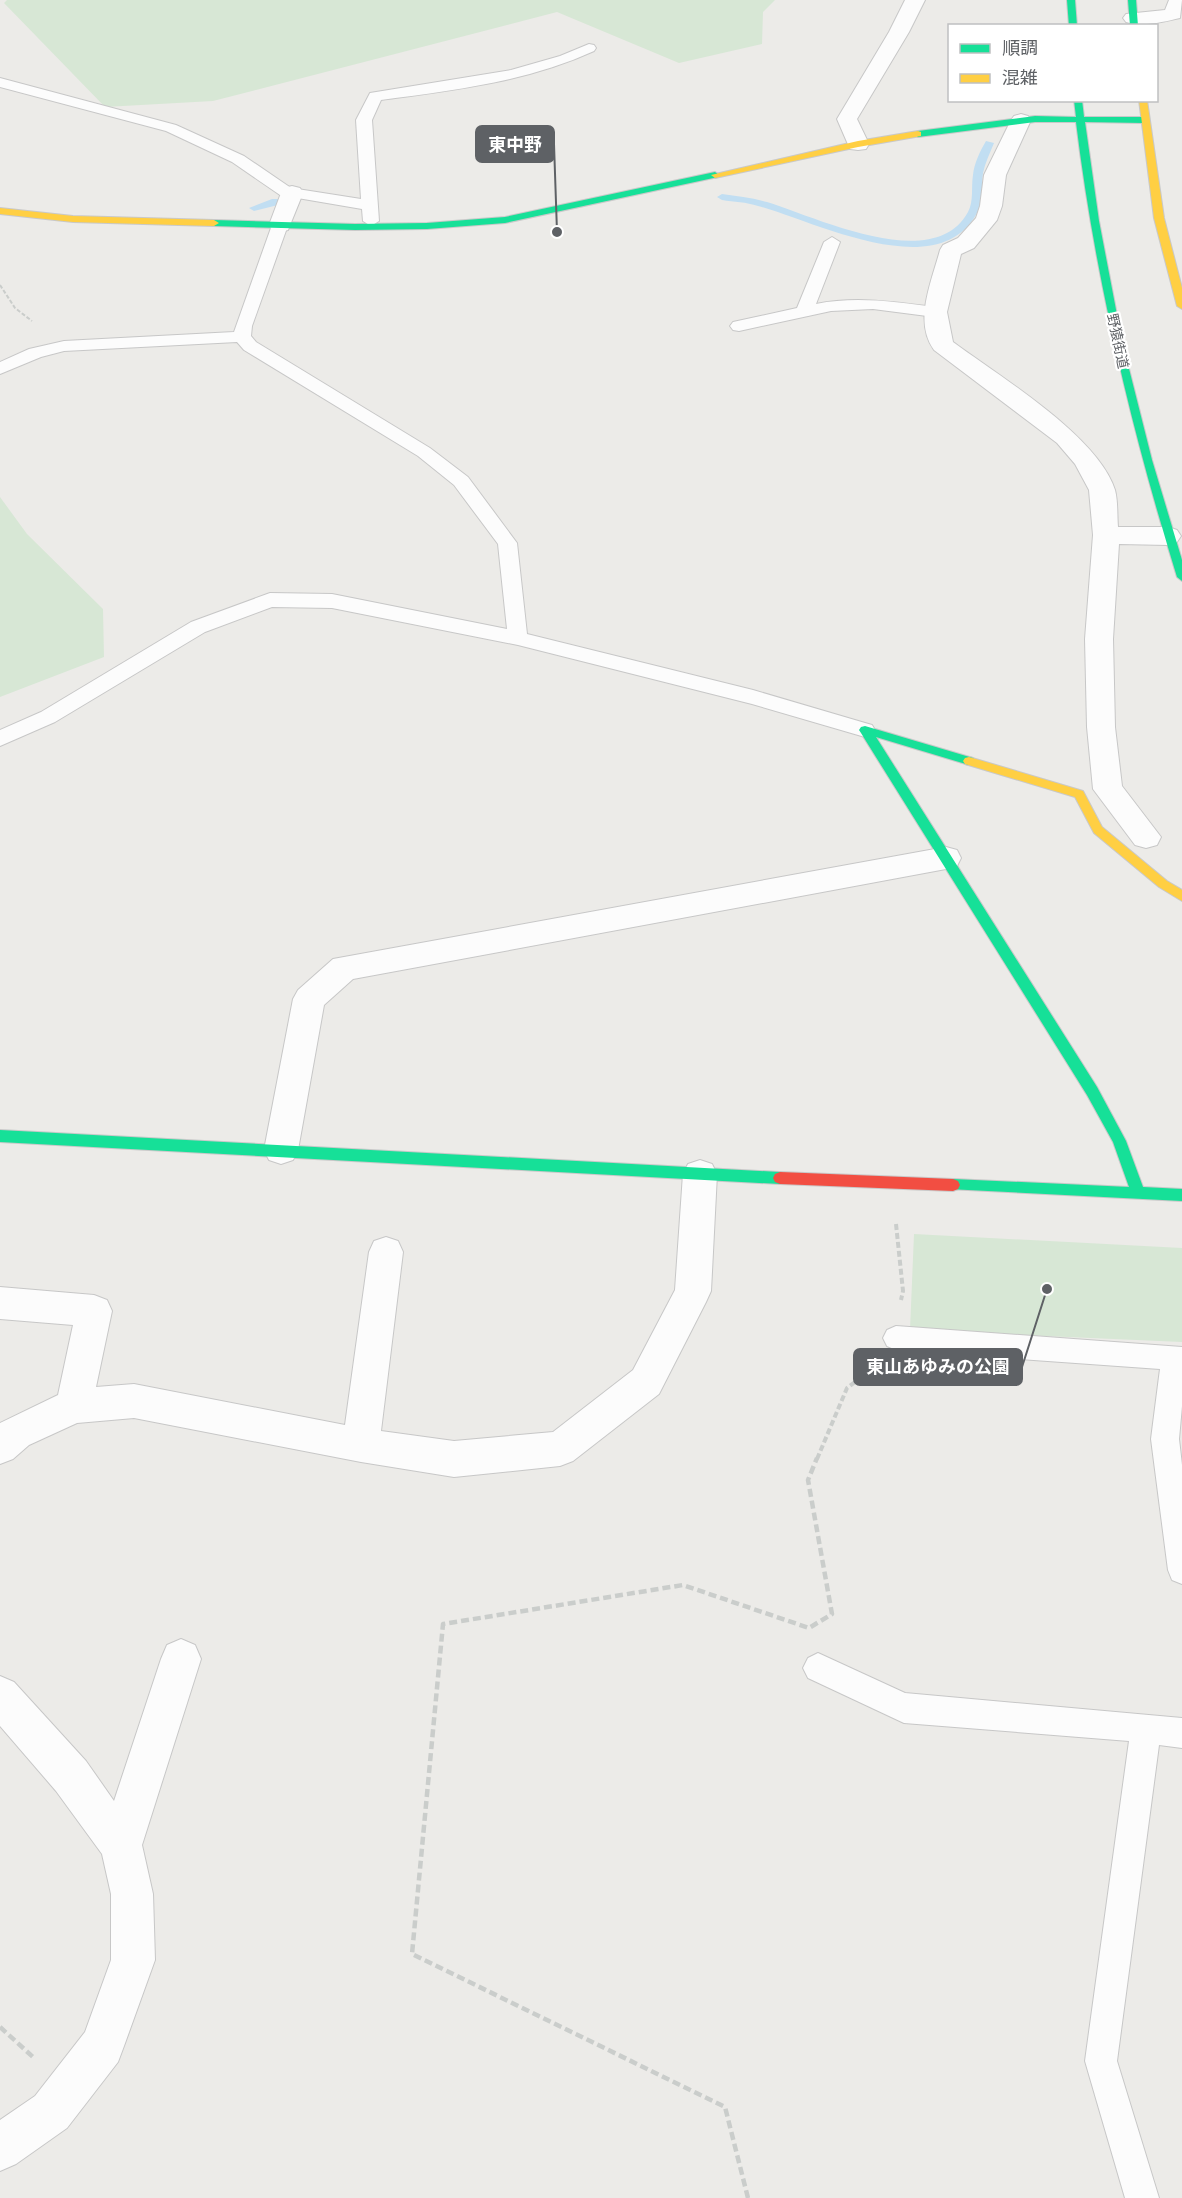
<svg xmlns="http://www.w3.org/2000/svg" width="1182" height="2198" font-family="Raleway,'Noto Sans JP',sans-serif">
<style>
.green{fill:#d7e7d5}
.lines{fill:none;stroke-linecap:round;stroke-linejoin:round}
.stream{fill:#c1def2;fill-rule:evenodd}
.lane-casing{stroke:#c7c7c7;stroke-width:2}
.street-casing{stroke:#c7c7c7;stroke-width:2}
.fast-casing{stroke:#c9c9c9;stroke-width:2}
.slow-casing{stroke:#c9c9c9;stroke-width:2}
.jam-casing{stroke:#c9c9c9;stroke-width:2}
.path-far2{stroke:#cacdcb;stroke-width:2;stroke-dasharray:4 2;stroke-linecap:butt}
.path-far1{stroke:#cacdcb;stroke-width:4;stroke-dasharray:6 3;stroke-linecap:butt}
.path{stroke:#cacdcb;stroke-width:4.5;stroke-dasharray:8 4;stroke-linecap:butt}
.lane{fill:#fcfcfc;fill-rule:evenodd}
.street{fill:#fcfcfc;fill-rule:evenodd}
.fast{fill:#16e098;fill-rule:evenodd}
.slow{fill:#ffcf43;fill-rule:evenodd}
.jam{fill:#f24e42;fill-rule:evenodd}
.labels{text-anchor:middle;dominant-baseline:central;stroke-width:4.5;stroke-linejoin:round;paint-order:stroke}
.far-street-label{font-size:14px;fill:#5e6165;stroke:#fff}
.leader{fill:none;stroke:#5e6165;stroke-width:2}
.callout-dot{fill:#5e6165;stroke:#fff;stroke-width:2}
.callout{fill:#5e6165;stroke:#5e6165;stroke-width:2}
.callout-label{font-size:18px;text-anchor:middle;font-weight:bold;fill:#fff}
</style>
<rect width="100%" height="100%" fill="#ecebe8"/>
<!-- green -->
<path class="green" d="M 7,0 L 775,0 L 763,12 L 762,44 L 679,63 L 557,12 L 213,101 L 105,107 L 4,3 Z
M 0,497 L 27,534 L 103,609 L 104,657 L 0,697 Z
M 914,1234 L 1182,1248 L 1182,1342 L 910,1330 Z"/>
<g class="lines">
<!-- stream -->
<path class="stream" d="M 986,141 L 994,143 C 990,153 985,163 983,173 C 981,186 984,201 977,213 C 938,286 814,221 758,206 C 746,202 734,202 722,200 L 717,197 L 722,194 C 737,196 753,198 767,202 C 816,217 934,275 968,212 C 974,201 971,187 973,175 C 974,164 980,151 986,141 Z
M 272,199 L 285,199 L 290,202 L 254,211 L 249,208 Z"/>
<!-- lane casing -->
<g class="lane-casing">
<path id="lane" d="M 589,44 L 594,45 L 596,48 L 594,51 C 526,82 454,90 381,100 L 372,120 L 379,221 L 371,226 L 363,221 L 362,209 L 280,195 L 232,162 L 166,131 L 0,87 L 0,78 L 176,125 L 244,156 L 291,188 L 361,199 L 356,120 L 370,93 L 511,70 L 560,56 Z
M 280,220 L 288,225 L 252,326 L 251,336 L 256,342 L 430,448 L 468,477 L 517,543 L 527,634 L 753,690 L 865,723 L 872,725 L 875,730 L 872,735 L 865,737 L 752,704 L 518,645 L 332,608 L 272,607 L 205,632 L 55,722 L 0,746 L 0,730 L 41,712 L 191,622 L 270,593 L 332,594 L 507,629 L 498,544 L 454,485 L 418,456 L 244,350 L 237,342 L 64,351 L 41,357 L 0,374 L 0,362 L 29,349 L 64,341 L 234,332 L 272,225 Z
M 832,237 L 840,242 L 816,304 C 856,296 895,302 935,307 L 941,308 L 943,312 L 941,316 L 935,317 L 873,309 L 831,311 L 739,331 L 733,330 L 730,326 L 733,322 L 797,308 L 824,242 Z
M 896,1326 L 1182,1347 L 1182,1406 L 1179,1439 L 1182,1465 L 1182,1584 L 1172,1580 L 1168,1570 L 1151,1439 L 1160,1369 L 896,1350 L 887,1346 L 883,1338 L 887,1330 Z
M 818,1653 L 905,1693 L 1182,1718 L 1182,1748 L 1159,1745 L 1117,2061 L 1159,2198 L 1125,2198 L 1085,2061 L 1129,1741 L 904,1723 L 808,1678 L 803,1668 L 808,1658 Z"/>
</g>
<!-- street casing -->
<g class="street-casing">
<path id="street" d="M 905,0 L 925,0 L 909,32 L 857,119 L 869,144 L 866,149 L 858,150 L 850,149 L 837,119 L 889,32 Z
M 1169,0 L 1182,0 L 1180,18 C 1163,22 1144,27 1126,22 L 1123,18 L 1126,14 L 1165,10 Z
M 1021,114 L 1028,116 L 1031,120 L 1006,175 L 1002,206 L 997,220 L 974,248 L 961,254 L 947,312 L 953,342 C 999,376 1098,436 1115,490 C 1118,501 1117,515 1118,527 L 1168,527 L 1177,530 L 1181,536 L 1177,542 L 1168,545 L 1119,544 L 1113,639 L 1115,727 L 1122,786 L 1161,837 L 1157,845 L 1146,848 L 1135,845 L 1093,789 L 1087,727 L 1085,639 L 1093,535 L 1089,490 L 1075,464 L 1057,443 L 934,350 C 913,321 932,281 940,250 L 943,245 L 958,238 L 976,218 L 980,206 L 984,175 L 1011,120 L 1014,116 Z
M 292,186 L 300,188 L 303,193 L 288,230 L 280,232 L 272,230 L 269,225 L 281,193 L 284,188 Z
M 946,847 L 957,850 L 961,858 L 957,866 L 946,869 L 353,979 L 324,1005 L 298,1150 L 293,1160 L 281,1164 L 269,1160 L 264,1150 L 293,999 L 298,990 L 333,959 Z
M 700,1160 L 712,1164 L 717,1174 L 711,1291 L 706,1302 L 659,1394 L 573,1461 L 560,1466 L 454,1477 L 361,1462 L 134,1418 L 77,1423 L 29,1445 L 13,1459 L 0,1464 L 0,1423 L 58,1395 L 73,1325 L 0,1319 L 0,1287 L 94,1295 L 107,1300 L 112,1311 L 96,1387 L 134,1384 L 345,1425 L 369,1252 L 374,1241 L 386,1237 L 398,1241 L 403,1252 L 381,1431 L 454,1441 L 553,1432 L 633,1370 L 675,1290 L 683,1174 L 688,1164 Z
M 181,1639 L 195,1645 L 201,1659 L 142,1845 L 153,1894 L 155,1960 L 124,2046 L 118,2062 L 67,2128 L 16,2164 L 0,2171 L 0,2120 L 35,2096 L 85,2032 L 111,1960 L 111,1894 L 102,1854 L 56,1791 L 0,1726 L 0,1676 L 14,1682 L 86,1761 L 114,1801 L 161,1659 L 167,1645 Z"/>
</g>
<!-- fast casing -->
<g class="fast-casing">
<path id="fast" d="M 1067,0 L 1075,0 L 1077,26 L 1069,26 Z
M 1128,0 L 1136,0 L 1138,26 L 1130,26 Z
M 1074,100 L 1082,100 L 1084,117 L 1144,117 L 1148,120 L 1144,123 L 1085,122 L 1099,221 L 1122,341 L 1152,460 L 1182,560 L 1182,581 L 1177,577 C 1131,428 1095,277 1076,122 L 1035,122 L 918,137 L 914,134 L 918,131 L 1035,116 L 1076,117 Z
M 715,172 L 719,175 L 718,177 L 505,223 L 427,229 L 355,230 L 214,226 L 209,223 L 214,220 L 355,224 L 427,223 L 505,217 Z
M 865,726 L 973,758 L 975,761 L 973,764 L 969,765 L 876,737 L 1097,1087 L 1126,1141 L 1143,1187 L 1182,1189 L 1182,1201 L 948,1189 L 946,1185 L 948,1181 L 953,1179 L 1129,1187 L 1113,1142 L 1087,1095 L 861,733 L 859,730 L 861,727 Z
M 0,1130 L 780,1172 L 785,1174 L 787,1178 L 785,1182 L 780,1184 L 0,1142 Z"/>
</g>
<!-- slow casing -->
<g class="slow-casing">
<path id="slow" d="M 1139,100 L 1147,100 L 1164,218 L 1182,288 L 1182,309 L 1177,306 L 1154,218 Z
M 918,131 L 921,132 L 921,136 L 858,147 L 715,178 L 711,175 L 858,141 Z
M 0,208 L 73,216 L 214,220 L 219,223 L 214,226 L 73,222 L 0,214 Z
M 969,757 L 1083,791 L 1102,827 L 1167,881 L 1182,890 L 1182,901 L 1159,887 L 1094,833 L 1075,797 L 965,764 L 963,761 L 965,758 Z"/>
</g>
<!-- jam casing -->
<g class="jam-casing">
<path id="jam" d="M 780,1172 L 953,1179 L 958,1181 L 960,1185 L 958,1189 L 953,1191 L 780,1184 L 775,1182 L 773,1178 L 775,1174 Z"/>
</g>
<!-- path-far2 -->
<path class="path-far2" d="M 0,285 L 15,308 L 32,321"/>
<!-- path-far1 -->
<path class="path-far1" d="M 896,1224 L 903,1291 L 901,1300
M 817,1459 L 847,1388 L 875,1367"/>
<!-- path -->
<path class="path" d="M 0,2027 L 33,2057
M 748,2198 L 725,2107 L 412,1954 L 443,1624 L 683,1585 L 809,1628 L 832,1614 L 808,1480 L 817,1458"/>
<!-- lane -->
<use href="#lane" class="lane"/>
<!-- street -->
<use href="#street" class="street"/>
<!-- fast -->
<use href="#fast" class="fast"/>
<!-- slow -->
<use href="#slow" class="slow"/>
<!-- jam -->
<use href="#jam" class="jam"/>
</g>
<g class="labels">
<!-- far-street labels -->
<g class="far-street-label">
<text transform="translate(1118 341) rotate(78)">野猿街道</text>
</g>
</g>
<!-- callouts -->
<path class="leader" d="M557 232L554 144M1047 1289L1022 1367"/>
<g class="callout-dot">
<circle cx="557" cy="232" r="6"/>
<circle cx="1047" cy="1289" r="6"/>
</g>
<g class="callout">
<rect x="476" y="126" width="78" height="36" rx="6"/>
<rect x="854" y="1349" width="168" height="36" rx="6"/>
</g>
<g class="callout-label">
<text x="515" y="151">東中野</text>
<text x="938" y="1373">東山あゆみの公園</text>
</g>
<!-- legend -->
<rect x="948" y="24" width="210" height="78" fill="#ffffff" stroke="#bfc0c1" stroke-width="1.5"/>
<rect x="960" y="44" width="30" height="9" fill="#16e098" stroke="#bfc0c1" stroke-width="1.5"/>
<text x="1002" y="54" font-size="18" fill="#5e6165">順調</text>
<rect x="960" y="74" width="30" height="9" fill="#ffcf43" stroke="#bfc0c1" stroke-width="1.5"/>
<text x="1002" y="84" font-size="18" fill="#5e6165">混雑</text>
</svg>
